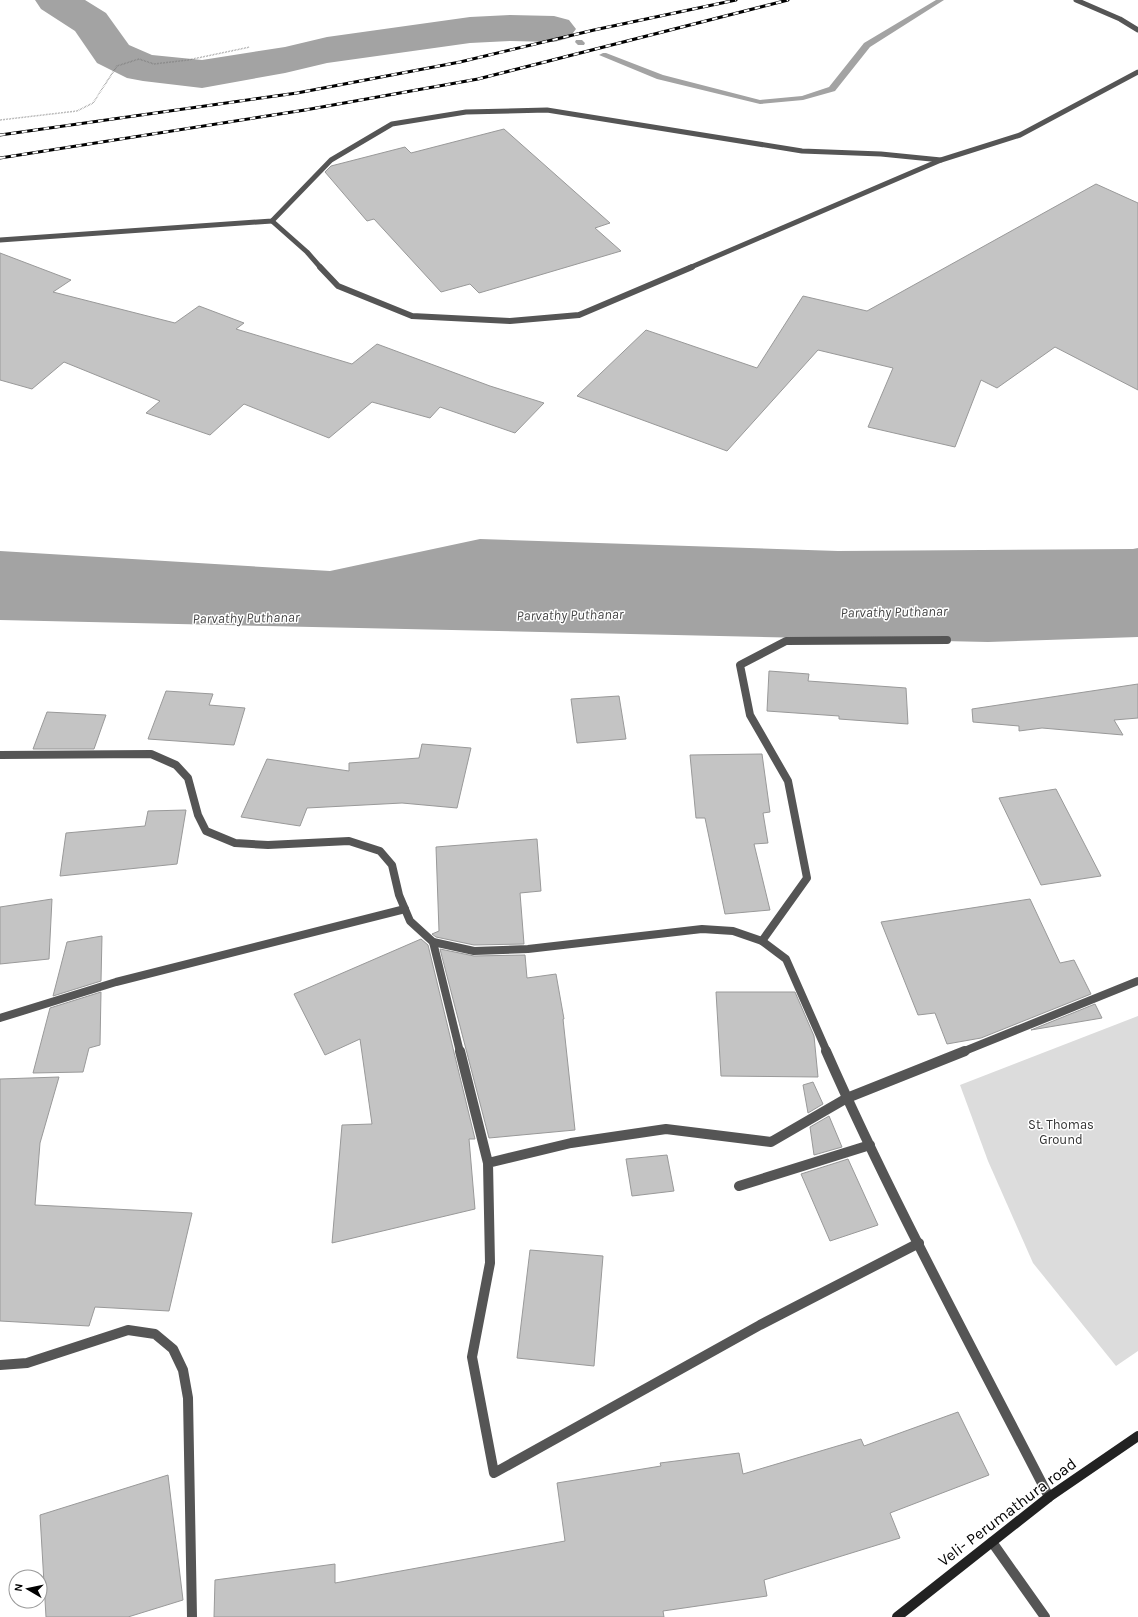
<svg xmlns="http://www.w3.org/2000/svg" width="1138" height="1617" font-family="Karla,sans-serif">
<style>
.green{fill:#dcdcdc}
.water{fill:#a3a3a3}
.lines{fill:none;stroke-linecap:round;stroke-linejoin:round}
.stream{fill:#a3a3a3;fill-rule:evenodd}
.river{fill:#a3a3a3;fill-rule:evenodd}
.building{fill:#c4c4c4;stroke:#999}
.path{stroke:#777;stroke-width:1.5;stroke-dasharray:0.5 1;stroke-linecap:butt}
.service-far3{stroke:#555;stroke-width:5}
.service-far2{stroke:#555;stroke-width:6}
.service-far1{stroke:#555;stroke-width:8}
.service{stroke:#555;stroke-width:10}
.minor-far2{stroke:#555;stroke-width:5}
.minor-far1{stroke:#555;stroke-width:8}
.minor{stroke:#555;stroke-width:10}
.secondary{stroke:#222;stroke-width:10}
.rail-casing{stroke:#000;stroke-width:3}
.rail{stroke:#fff;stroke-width:2;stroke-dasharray:5.5;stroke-linecap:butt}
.labels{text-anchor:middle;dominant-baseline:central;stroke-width:3;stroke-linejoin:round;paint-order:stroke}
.park-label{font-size:13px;fill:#333;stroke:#fff}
.water-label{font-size:14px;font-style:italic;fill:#444;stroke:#fff}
.near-street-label{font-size:16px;fill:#000;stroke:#fff}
</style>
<rect width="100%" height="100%" fill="#fff"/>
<!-- green -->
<path class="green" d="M 1138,1016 L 1138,1351 L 1116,1366 L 1033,1263 L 988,1161 L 960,1085 Z"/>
<!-- water -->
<path class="water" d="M 480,539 L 838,551 L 1133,549 L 1138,548 L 1138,637 L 988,642 L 0,620 L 0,551 L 330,571 Z"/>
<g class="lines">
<!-- stream -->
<path class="stream" d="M 936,0 L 944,0 L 870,47 L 835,91 L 803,100 L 760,104 L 657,79 L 599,55 L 603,53 L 606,53 L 663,75 L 760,100 L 802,96 L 829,87 L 864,43 Z
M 551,27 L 557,27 L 562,31 L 561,33 L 551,31 Z
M 576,40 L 582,40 L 585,43 L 584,45 L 578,45 L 575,42 Z"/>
<!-- river -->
<path class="river" d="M 35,0 L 85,0 L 106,13 L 129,45 L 152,55 L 202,60 L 285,47 L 327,37 L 470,17 L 510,15 L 554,16 L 569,20 L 576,29 L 569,38 L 554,42 L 510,41 L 470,43 L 327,63 L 285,73 L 202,88 L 143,81 L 127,78 L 97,63 L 75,31 L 41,9 Z"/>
</g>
<!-- building -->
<path class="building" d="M 504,129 L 610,223 L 595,228 L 621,251 L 479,293 L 470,284 L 441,292 L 374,219 L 367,221 L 325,172 L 331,166 L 405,147 L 411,153 Z
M 1096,184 L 1138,203 L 1138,390 L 1055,347 L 997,388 L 981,380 L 955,447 L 868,427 L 893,368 L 818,350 L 727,451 L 577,396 L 646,330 L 757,368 L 803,296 L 867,311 Z
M 0,253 L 71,280 L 53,292 L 175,323 L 199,306 L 244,323 L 236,329 L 352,364 L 377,344 L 490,386 L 544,403 L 515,433 L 440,407 L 430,418 L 372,402 L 329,438 L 244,404 L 210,435 L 146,413 L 160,401 L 64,362 L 32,389 L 0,380 Z
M 769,671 L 809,674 L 808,681 L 906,688 L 908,724 L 839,719 L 839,716 L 767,711 Z
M 1138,684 L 1138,718 L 1114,720 L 1123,735 L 1042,728 L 1019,731 L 1019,726 L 973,722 L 972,709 Z
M 166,691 L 213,694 L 209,705 L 245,708 L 234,745 L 148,739 Z
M 619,696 L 626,739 L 577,743 L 571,699 Z
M 47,712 L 106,715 L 94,749 L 33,749 Z
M 422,744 L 471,748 L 457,808 L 402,803 L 307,808 L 300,826 L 241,817 L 267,759 L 349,771 L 349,763 L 419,758 Z
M 762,754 L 770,812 L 763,813 L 768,843 L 754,844 L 770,910 L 725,914 L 705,818 L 696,818 L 690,755 Z
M 1056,789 L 1101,876 L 1041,885 L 999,798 Z
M 186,810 L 177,864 L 60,876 L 66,833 L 145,826 L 148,811 Z
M 537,839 L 541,891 L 520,893 L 524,944 L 474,945 L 436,937 L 432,934 L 439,931 L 436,847 Z
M 52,899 L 49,959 L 0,964 L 0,907 Z
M 1030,899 L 1060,963 L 1074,960 L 1091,994 L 981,1038 L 947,1044 L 935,1013 L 918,1015 L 881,922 Z
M 102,936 L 101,981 L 53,996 L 67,942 Z
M 421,939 L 428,945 L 475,1139 L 469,1139 L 475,1209 L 332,1243 L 342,1125 L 372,1124 L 360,1039 L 325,1055 L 294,994 Z
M 440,949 L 474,956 L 525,955 L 527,978 L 556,974 L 564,1019 L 563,1019 L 575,1130 L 489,1138 Z
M 101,992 L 100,1045 L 89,1048 L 83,1072 L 33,1073 L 50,1008 Z
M 716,992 L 795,992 L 814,1036 L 818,1077 L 721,1076 Z
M 1095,1004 L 1102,1018 L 1031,1030 Z
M 59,1077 L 40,1143 L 35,1205 L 192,1213 L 169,1311 L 95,1307 L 89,1326 L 0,1321 L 0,1079 Z
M 813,1082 L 823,1104 L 808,1113 L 803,1085 Z
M 829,1116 L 842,1147 L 814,1155 L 810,1127 Z
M 667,1155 L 674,1191 L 632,1196 L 626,1159 Z
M 848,1159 L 878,1225 L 830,1241 L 801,1174 Z
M 530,1250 L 603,1256 L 594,1366 L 517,1358 Z
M 958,1412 L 989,1475 L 890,1513 L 900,1538 L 764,1580 L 767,1596 L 663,1611 L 664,1617 L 214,1617 L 215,1580 L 335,1564 L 335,1583 L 565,1541 L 557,1483 L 661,1466 L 660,1463 L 739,1453 L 743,1474 L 861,1439 L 864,1446 Z
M 168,1475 L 183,1600 L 128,1617 L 46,1617 L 40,1515 Z"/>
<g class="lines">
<!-- path -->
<path class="path" d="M 0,120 L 77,111 L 93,103 L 117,66 L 139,59 L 154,64 L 188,60 L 250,47"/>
<!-- service-far3 -->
<path class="service-far3" d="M 1076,0 L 1120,19 L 1138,30
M 272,221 L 307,252 L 321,268
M 689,268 L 941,160"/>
<!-- service-far2 -->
<path class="service-far2" d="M 320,267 L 338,286 L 412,316 L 510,321 L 579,315 L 692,267"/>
<!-- service-far1 -->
<path class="service-far1" d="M 762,941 L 807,878 L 788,781 L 750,715 L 740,665 L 786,641 L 947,640
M 433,942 L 460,1052
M 0,1018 L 116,982 L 405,909"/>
<!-- service -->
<path class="service" d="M 460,1051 L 488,1163 L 490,1263 L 472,1357 L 494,1473 L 760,1325 L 919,1243
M 488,1163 L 571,1143 L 666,1129 L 771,1142 L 847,1098
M 992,1542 L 1045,1617"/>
<!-- minor-far2 -->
<path class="minor-far2" d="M 0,240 L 272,221 L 331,160 L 392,124 L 466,112 L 547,110 L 802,151 L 881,154 L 941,160 L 1020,135 L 1138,72"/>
<!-- minor-far1 -->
<path class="minor-far1" d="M 0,755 L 151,754 L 176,765 L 188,778 L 198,815 L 206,831 L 235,843 L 268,845 L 349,841 L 380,851 L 392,865 L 399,895 L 410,921 L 433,942 L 474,951 L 528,949 L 702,929 L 733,931 L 762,941 L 786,959 L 827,1052
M 962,1052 L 1138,981"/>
<!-- minor -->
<path class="minor" d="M 826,1051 C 893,1203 973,1349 1049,1497
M 847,1098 L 965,1051
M 739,1186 L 870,1145
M 0,1365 L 27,1363 L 128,1330 L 155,1334 L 173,1349 L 183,1370 L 188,1398 L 192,1617"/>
<!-- secondary -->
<path class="secondary" d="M 897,1617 L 1049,1497 L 1138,1436"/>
<!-- rail casing -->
<g class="rail-casing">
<path id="rail" d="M 0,135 L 297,93 L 460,62 L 594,30 L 736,0
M 0,158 L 305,110 L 478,79 L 788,0"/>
</g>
<!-- rail -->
<use href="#rail" class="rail"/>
</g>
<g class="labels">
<!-- park labels -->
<g class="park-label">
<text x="1061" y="1124">St. Thomas<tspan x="1061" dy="15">Ground</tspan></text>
</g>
<!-- water labels -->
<g class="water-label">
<text transform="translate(894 612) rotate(-1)">Parvathy Puthanar</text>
<text transform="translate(570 615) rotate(-1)">Parvathy Puthanar</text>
<text transform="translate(246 618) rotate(-1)">Parvathy Puthanar</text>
</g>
<!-- near-street labels -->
<g class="near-street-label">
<text transform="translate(1007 1512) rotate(-37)">Veli- Perumathura road</text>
</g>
</g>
<!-- north arrow -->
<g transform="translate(28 1589) rotate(279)"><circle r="19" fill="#ffffff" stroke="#999999"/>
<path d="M0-3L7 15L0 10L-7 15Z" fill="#000000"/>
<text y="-6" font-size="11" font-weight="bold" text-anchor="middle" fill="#000000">N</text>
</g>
</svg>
